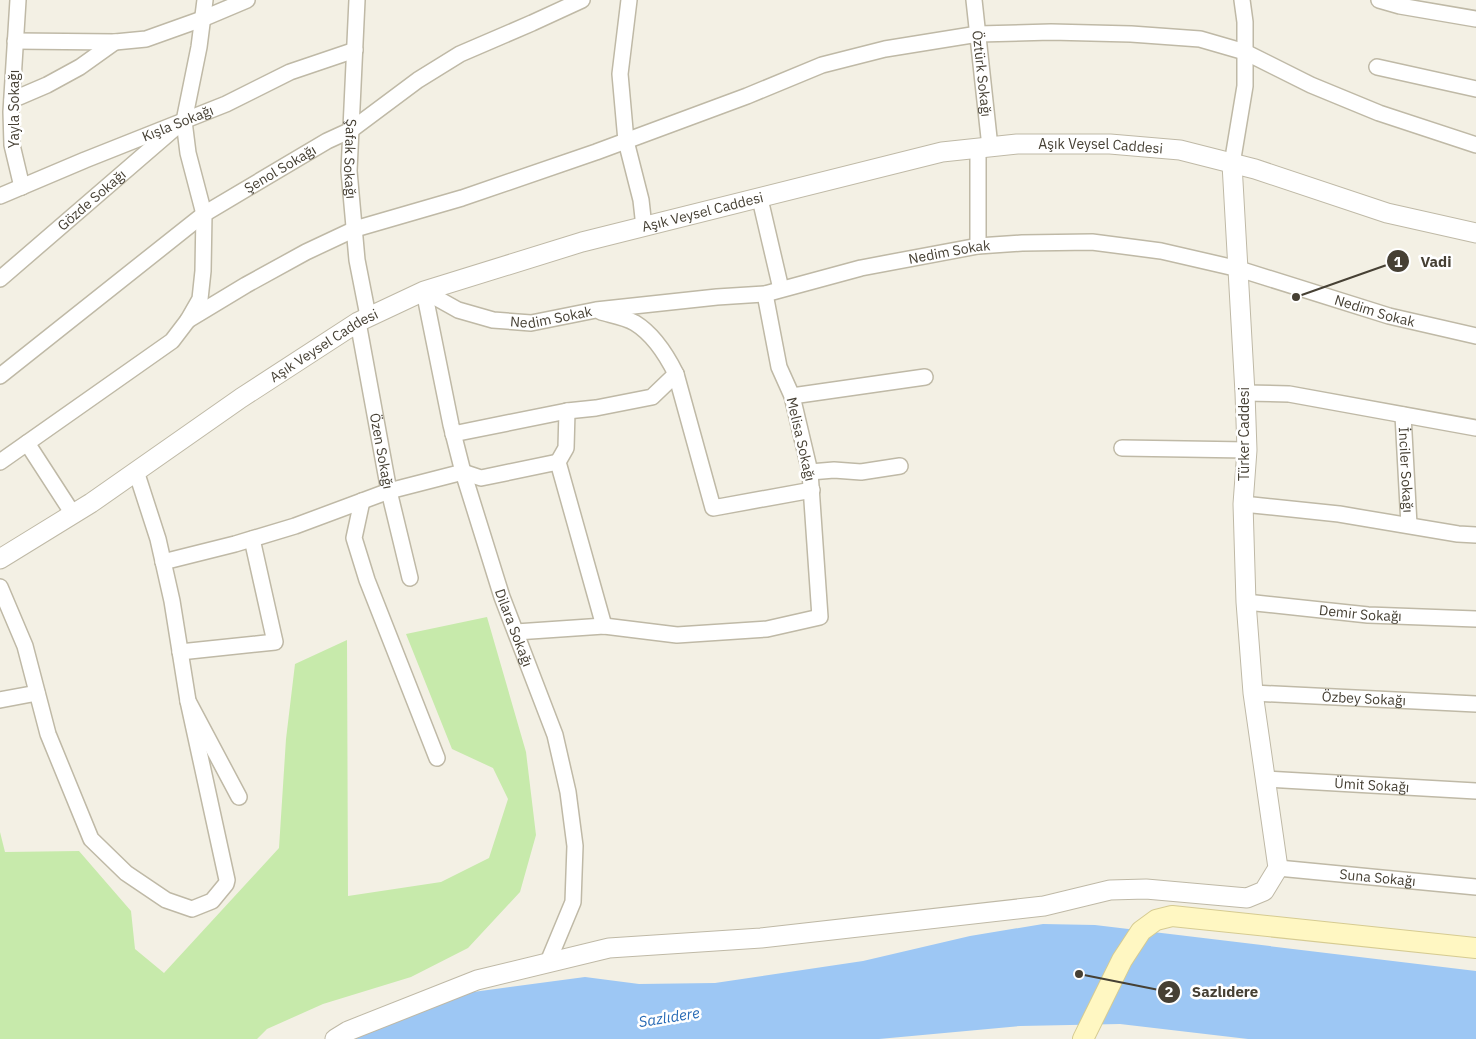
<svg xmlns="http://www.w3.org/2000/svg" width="1476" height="1039" font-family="'IBM Plex Sans',sans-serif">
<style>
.green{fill:#c7eaab}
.water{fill:#9dc7f4}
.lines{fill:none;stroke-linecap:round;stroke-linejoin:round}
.minor-casing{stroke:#bfb9a6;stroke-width:18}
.tertiary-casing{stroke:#bfb9a6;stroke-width:21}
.secondary-casing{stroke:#d6cb91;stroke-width:22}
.minor{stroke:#fff;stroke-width:15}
.tertiary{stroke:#fff;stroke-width:19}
.secondary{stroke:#fff7c2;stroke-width:20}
.labels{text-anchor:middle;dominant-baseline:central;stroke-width:5;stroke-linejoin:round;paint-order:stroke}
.street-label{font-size:14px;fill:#464034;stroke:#fff}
.water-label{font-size:15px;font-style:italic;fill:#286bb6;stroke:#fff}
.leader{fill:none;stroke:#464034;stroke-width:2}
.callout-dot{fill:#464034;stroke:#fff;stroke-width:2}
.mark-label{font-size:15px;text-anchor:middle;font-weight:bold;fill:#fff}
.callout-label{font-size:15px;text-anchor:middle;font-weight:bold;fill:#464034;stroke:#fff;stroke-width:5;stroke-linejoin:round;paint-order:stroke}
</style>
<rect width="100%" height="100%" fill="#f3f0e4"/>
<!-- green -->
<path class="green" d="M 487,617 L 526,752 L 536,835 L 520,892 L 468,948 L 411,977 L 323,1004 L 267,1029 L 257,1039 L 0,1039 L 0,832 L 5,852 L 79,851 L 131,911 L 135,949 L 164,973 L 279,848 L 286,739 L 295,664 L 347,640 L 348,896 L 441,882 L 489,858 L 508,799 L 493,768 L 452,749 L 406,634 Z"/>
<!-- water -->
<path class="water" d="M 1043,924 L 1095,925 L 1476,971 L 1476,1039 L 1248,1039 L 1120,1024 L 1020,1026 L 879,1039 L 347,1039 L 403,1012 L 473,992 L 585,977 L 639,984 L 715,983 L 863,961 L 970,936 Z"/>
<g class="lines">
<!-- minor casing -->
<g class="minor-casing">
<g id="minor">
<path d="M 18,0 L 11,112 L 12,145 L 22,187"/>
<path id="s1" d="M 357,0 L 349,171 L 357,260 L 368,316"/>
<path d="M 629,0 L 620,74 L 626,141 L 641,200 L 644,227"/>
<path id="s2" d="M 974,0 L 990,147"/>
<path d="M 1379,0 L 1400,6 L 1476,19"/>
<path d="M 15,41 L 115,42 L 146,39 L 202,19 L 247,0"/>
<path d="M 1377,67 L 1476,89"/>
<path d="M 12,100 L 47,85 L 80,67 L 115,42"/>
<path d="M 978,149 L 978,246"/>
<path d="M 1232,164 L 1245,86 L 1245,22 L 1242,0"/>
<path id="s3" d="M 0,196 L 85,160 L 226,104 L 290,72 L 355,50"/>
<path d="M 760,199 L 781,289"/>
<path id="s4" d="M 0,279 L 175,128"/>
<path id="s5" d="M 424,291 L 458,310 L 493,320 L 531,323 L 596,310 L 717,297 L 765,294 L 861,268 L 978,246 L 1022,243 L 1092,242 L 1161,251 L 1239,269 L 1389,316 L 1476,336"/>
<path id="s6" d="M 424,291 L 451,425 L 463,472 L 502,597 L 555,735 L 568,792 L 575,846 L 573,902 L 548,962"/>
<path d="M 601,312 C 611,315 625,317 635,323 C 653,334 667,356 676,374 L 713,508 L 812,490"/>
<path d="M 188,320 L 246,285 L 306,252 L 355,229 L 462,198 L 596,152 L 747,96 L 822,65 L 885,49 L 978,34 L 1051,32 L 1131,34 L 1200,39 L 1245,52 L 1311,85 L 1379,113 L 1476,145"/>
<path id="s7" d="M 358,322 L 389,491 L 410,578"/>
<path id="s8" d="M 0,376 L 204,214 L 327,141 L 351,130 L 418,80 L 460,54 L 532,23 L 582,0"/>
<path d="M 1245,393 L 1289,394 L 1476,428"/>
<path d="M 792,396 L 925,377"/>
<path d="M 567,411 L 566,448 L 558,462 L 604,626"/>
<path id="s9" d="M 1403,415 L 1409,525"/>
<path d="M 453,434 L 567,411 L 596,408 L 652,397 L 676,374"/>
<path d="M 27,443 L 73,514"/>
<path d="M 1122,448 L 1247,450"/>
<path d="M 0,462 L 172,341 L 188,320 L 200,299 L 203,271 L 204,214 L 188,153 L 184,121 L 199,47 L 205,0"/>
<path d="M 136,471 L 158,539 L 172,601 L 188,701 L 239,797"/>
<path d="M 810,472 L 834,470 L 861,472 L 900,466"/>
<path d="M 362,501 L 354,538 L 367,580 L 437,758"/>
<path d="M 1243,504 L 1339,514 L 1458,534 L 1476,535"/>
<path d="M 163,562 L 235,544 L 295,526 L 389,491 L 463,472 L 481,478 L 558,462"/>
<path d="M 0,587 L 25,646 L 48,734 L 91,839 L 126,873 L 166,900 L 192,909 L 212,901 L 226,884 L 227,880 L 188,701"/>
<path id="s10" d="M 1246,602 L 1368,615 L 1476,619"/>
<path d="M 516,632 L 604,626 L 677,635 L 767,629 L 820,617 L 810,472 L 792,396 L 779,367 L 765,294"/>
<path d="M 180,652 L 275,642 L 252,539"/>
<path id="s11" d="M 1253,693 L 1476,704"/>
<path d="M 0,700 L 37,693"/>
<path id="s12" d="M 1267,779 L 1476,791"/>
<path id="s13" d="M 1278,868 L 1476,887"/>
</g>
</g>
<!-- tertiary casing -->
<g class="tertiary-casing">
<g id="tertiary">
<path id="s14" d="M 0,559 L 91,503 L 241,398 L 358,322 L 424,291 L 582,242 L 942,152 L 1017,144 L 1110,144 L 1180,150 L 1255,169 L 1387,213 L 1476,233"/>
<path d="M 335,1039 L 348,1031 L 477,980 L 609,948 L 761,938 L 1044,906 L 1110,890 L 1146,889 L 1247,898 L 1264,891 L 1278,868 L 1253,693 L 1246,602 L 1243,504 L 1247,450 L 1245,393 L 1232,164"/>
</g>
</g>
<!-- secondary casing -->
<g class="secondary-casing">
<path id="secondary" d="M 1083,1039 L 1122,960 L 1141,931 L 1156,920 L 1172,916 L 1476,948"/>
</g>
<!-- minor -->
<use href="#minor" class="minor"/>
<!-- tertiary -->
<use href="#tertiary" class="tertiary"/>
<!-- secondary -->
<use href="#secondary" class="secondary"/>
</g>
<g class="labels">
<!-- street labels -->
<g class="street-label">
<text stroke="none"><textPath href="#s2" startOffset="74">Öztürk Sokağı</textPath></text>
<text transform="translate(14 109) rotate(-90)">Yayla Sokağı</text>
<text stroke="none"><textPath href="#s3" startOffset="192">Kışla Sokağı</textPath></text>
<text stroke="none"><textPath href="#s14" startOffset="1198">Aşık Veysel Caddesi</textPath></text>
<text stroke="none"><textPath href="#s1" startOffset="159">Şafak Sokağı</textPath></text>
<text stroke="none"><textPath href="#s8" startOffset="349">Şenol Sokağı</textPath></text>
<text stroke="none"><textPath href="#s4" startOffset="121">Gözde Sokağı</textPath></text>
<text stroke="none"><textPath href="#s14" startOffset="792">Aşık Veysel Caddesi</textPath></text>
<text stroke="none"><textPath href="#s5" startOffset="539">Nedim Sokak</textPath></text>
<text stroke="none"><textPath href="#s5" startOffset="974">Nedim Sokak</textPath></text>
<text stroke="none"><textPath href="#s5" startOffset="134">Nedim Sokak</textPath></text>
<text stroke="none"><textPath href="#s14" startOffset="388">Aşık Veysel Caddesi</textPath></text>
<text transform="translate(1244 434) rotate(-90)">Türker Caddesi</text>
<text transform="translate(801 439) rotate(77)">Melisa Sokağı</text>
<text stroke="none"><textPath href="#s7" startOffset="131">Özen Sokağı</textPath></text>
<text stroke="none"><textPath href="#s9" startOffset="55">İnciler Sokağı</textPath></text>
<text stroke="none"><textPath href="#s10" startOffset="115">Demir Sokağı</textPath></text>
<text stroke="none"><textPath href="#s6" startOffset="349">Dilara Sokağı</textPath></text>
<text stroke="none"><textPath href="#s11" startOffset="111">Özbey Sokağı</textPath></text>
<text stroke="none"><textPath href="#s12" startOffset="105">Ümit Sokağı</textPath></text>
<text stroke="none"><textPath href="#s13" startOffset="100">Suna Sokağı</textPath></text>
</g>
<!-- water labels -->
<g class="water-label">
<text transform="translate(669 1017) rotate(-9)">Sazlıdere</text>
</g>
</g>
<!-- callouts -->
<path class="leader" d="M1296 297L1398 261M1079 974L1169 992"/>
<g class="callout-dot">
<circle cx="1296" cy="297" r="5"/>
<circle cx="1079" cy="974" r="5"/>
<circle cx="1398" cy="261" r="12"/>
<circle cx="1169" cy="992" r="12"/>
</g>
<g class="mark-label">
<text x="1398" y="267">1</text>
<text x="1169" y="997">2</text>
</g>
<g class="callout-label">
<text x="1436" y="267">Vadi</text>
<text x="1225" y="997">Sazlıdere</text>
</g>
</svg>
